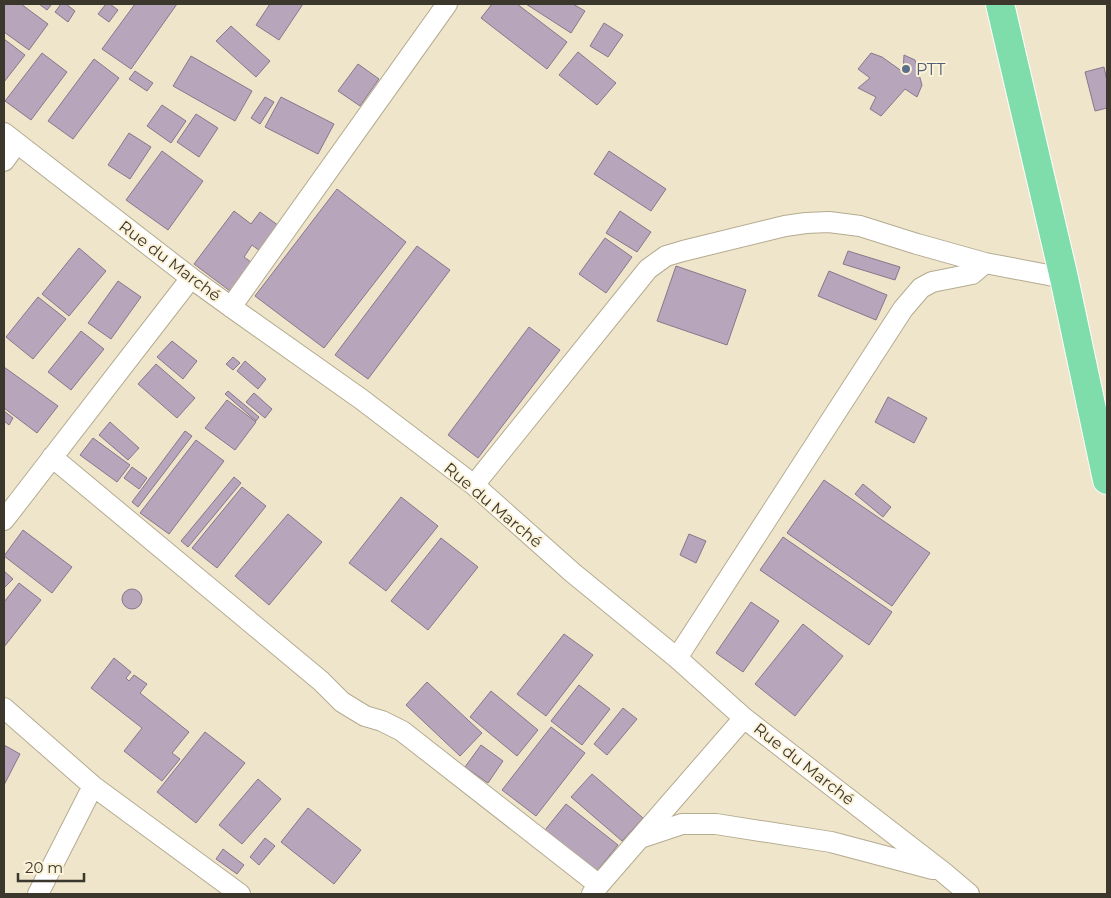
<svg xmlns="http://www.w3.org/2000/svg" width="1111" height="898" font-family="Montserrat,sans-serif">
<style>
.building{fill:#b6a5bb;stroke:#88778c}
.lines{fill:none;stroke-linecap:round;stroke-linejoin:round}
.minor-casing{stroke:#b4ab91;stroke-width:22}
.primary-casing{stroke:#fff;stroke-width:30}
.minor{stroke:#fff;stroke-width:20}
.primary{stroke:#7fddac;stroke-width:28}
.service-dot{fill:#5c6f8a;stroke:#fcf2d7;stroke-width:2}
.labels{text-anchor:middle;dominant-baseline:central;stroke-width:4;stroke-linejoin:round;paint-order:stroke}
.service-label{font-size:16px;fill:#4e5e75;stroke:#fcf2d7;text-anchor:start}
.street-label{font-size:16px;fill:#3b372d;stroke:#fcf2d7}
</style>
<rect width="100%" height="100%" fill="#efe5ca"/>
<!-- building -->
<path class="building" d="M 4,4 L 21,4 L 48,24 L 29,50 L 4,32 Z
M 39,4 L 52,4 L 47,10 Z
M 61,4 L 66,4 L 75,11 L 68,22 L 55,12 Z
M 106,4 L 110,4 L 118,10 L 109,22 L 98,14 Z
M 135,4 L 177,4 L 131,69 L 102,49 Z
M 270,4 L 303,4 L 279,40 L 256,25 Z
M 492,4 L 517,4 L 567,42 L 547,69 L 481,18 Z
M 526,4 L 573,4 L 585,11 L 571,33 Z
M 604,23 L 623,35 L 608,57 L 590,46 Z
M 231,26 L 270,61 L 256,77 L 216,41 Z
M 4,39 L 25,55 L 4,82 Z
M 578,52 L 616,83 L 597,105 L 559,75 Z
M 42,53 L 67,72 L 31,120 L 5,101 Z
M 871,53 L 882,57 L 903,72 L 904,55 L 915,60 L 922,85 L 917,97 L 905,89 L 881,116 L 870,109 L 876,97 L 858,88 L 870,78 L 858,69 Z
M 191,56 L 252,91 L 235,121 L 173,86 Z
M 94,59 L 119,78 L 73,139 L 48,121 Z
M 358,64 L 379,79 L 360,106 L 338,91 Z
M 1104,67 L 1107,81 L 1107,108 L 1095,111 L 1085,72 Z
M 135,71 L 153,83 L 147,91 L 129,79 Z
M 265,97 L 274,102 L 260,124 L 251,118 Z
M 281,97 L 334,124 L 318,154 L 265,127 Z
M 162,105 L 186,121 L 171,143 L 147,126 Z
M 196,114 L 218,128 L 199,157 L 177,142 Z
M 129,133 L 151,147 L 130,179 L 108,165 Z
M 162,151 L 203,181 L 168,230 L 126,200 Z
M 609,151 L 666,189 L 651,211 L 594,174 Z
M 337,189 L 406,242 L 324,348 L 255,296 Z
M 234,211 L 251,224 L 260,212 L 279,226 L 260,251 L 252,245 L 244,257 L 251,262 L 230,291 L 194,264 Z
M 620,211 L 651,232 L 637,252 L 606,233 Z
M 605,238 L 632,257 L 606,293 L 579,274 Z
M 417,246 L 450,270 L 368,379 L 335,355 Z
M 79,248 L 106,271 L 69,316 L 42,294 Z
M 848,251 L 900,267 L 895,280 L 843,264 Z
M 676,266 L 746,290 L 727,345 L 657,321 Z
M 829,271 L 887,295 L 876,320 L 818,296 Z
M 118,281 L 141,297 L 111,339 L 88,323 Z
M 38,297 L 66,319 L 33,359 L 6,337 Z
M 529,327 L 560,350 L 478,458 L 448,435 Z
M 81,331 L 104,349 L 71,390 L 48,372 Z
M 172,341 L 197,361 L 183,379 L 157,357 Z
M 233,357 L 240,363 L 233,370 L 226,364 Z
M 245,361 L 266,379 L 258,389 L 237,371 Z
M 156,364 L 195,398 L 177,418 L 138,384 Z
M 4,367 L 58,406 L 37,433 L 4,408 Z
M 228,391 L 259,417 L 256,421 L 225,394 Z
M 254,393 L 272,409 L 265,418 L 246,402 Z
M 888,397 L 927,418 L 914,443 L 875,422 Z
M 227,400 L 256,422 L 235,450 L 205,428 Z
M 4,411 L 13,418 L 9,425 L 4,421 Z
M 110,422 L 139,448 L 128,460 L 99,435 Z
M 185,431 L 192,436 L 138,507 L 132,502 Z
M 93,438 L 130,465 L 117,482 L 80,455 Z
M 196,440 L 224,461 L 169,534 L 140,513 Z
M 132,467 L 147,478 L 139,489 L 124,478 Z
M 234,477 L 241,483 L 188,547 L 181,541 Z
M 824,480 L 930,553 L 892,606 L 787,533 Z
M 863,484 L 891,507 L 883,517 L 855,494 Z
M 242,487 L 266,506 L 217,568 L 192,548 Z
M 401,497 L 438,526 L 386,591 L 349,563 Z
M 288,514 L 322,542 L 269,605 L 235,576 Z
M 23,530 L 72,567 L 52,593 L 4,556 Z
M 689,534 L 706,541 L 696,563 L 680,555 Z
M 783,537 L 892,612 L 869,645 L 760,570 Z
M 441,538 L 478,567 L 428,630 L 391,601 Z
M 4,571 L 13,579 L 5,587 L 4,586 Z
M 19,583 L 41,600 L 4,647 L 4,602 Z
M122 599a10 10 0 1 1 20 0a10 10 0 1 1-20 0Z
M 751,602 L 779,621 L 743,672 L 716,653 Z
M 803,624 L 843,656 L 795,716 L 755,684 Z
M 564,634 L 593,655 L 546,716 L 517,694 Z
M 114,658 L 131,672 L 126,678 L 129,681 L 134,675 L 147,684 L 140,693 L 189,732 L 172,753 L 180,759 L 162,781 L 124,751 L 142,728 L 91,688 Z
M 427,682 L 482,733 L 460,756 L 406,705 Z
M 579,685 L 610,709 L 582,745 L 551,721 Z
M 491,691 L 538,730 L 517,756 L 470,717 Z
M 623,708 L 637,719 L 607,755 L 594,744 Z
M 551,727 L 585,753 L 536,816 L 502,790 Z
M 205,732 L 245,763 L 196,823 L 157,792 Z
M 4,745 L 20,754 L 4,785 Z
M 481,745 L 503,761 L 488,783 L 465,767 Z
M 592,774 L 643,818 L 622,841 L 571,797 Z
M 258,779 L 281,799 L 242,844 L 219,825 Z
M 566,804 L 618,845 L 597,871 L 545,830 Z
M 308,808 L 361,850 L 334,884 L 281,842 Z
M 265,838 L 275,846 L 259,865 L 250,857 Z
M 223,849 L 244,865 L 237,874 L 216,859 Z"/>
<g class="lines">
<!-- minor casing -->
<g class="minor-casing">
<path id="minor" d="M 4,133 L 191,278 L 231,307 L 361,399 L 474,485 L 573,573 L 677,658 L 744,718 L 943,872 L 969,894
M 4,161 L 17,143
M 231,307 L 447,4
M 52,457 L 321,681 L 342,702 L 365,716 L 382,721 L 402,731 L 599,885
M 474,485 L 648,269 L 666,256 L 683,251 L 785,226 L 806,223 L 829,222 L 860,226 L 917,244 L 985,263 L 1064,278
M 4,520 L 191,278
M 677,658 L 903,309 L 921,288 L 932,282 L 972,274 L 985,263
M 4,708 L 93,786 L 240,894
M 640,838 L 682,824 L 716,824 L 831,842 L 933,869
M 38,894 L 93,786
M 592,894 L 599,885 L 744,718"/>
</g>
<!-- primary casing -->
<g class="primary-casing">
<path id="primary" d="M 1000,4 L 1064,278 L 1107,480"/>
</g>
<!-- minor -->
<use href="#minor" class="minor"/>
<!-- primary -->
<use href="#primary" class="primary"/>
</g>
<!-- markers -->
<circle class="service-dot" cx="906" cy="69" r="5"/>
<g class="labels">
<!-- service labels -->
<g class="service-label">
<text x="916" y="69">PTT</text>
</g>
<!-- street labels -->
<g class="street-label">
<text transform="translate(170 261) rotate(37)">Rue du Marché</text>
<text transform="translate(493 505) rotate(40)">Rue du Marché</text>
<text transform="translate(804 764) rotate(38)">Rue du Marché</text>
</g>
</g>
<!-- border -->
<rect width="1111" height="898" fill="none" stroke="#3b372d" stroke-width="10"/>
<!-- scale -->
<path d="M18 873v8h66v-8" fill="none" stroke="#3b372d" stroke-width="2.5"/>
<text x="25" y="873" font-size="15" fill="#3b372d" stroke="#fcf2d7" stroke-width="4" paint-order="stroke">20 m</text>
</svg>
